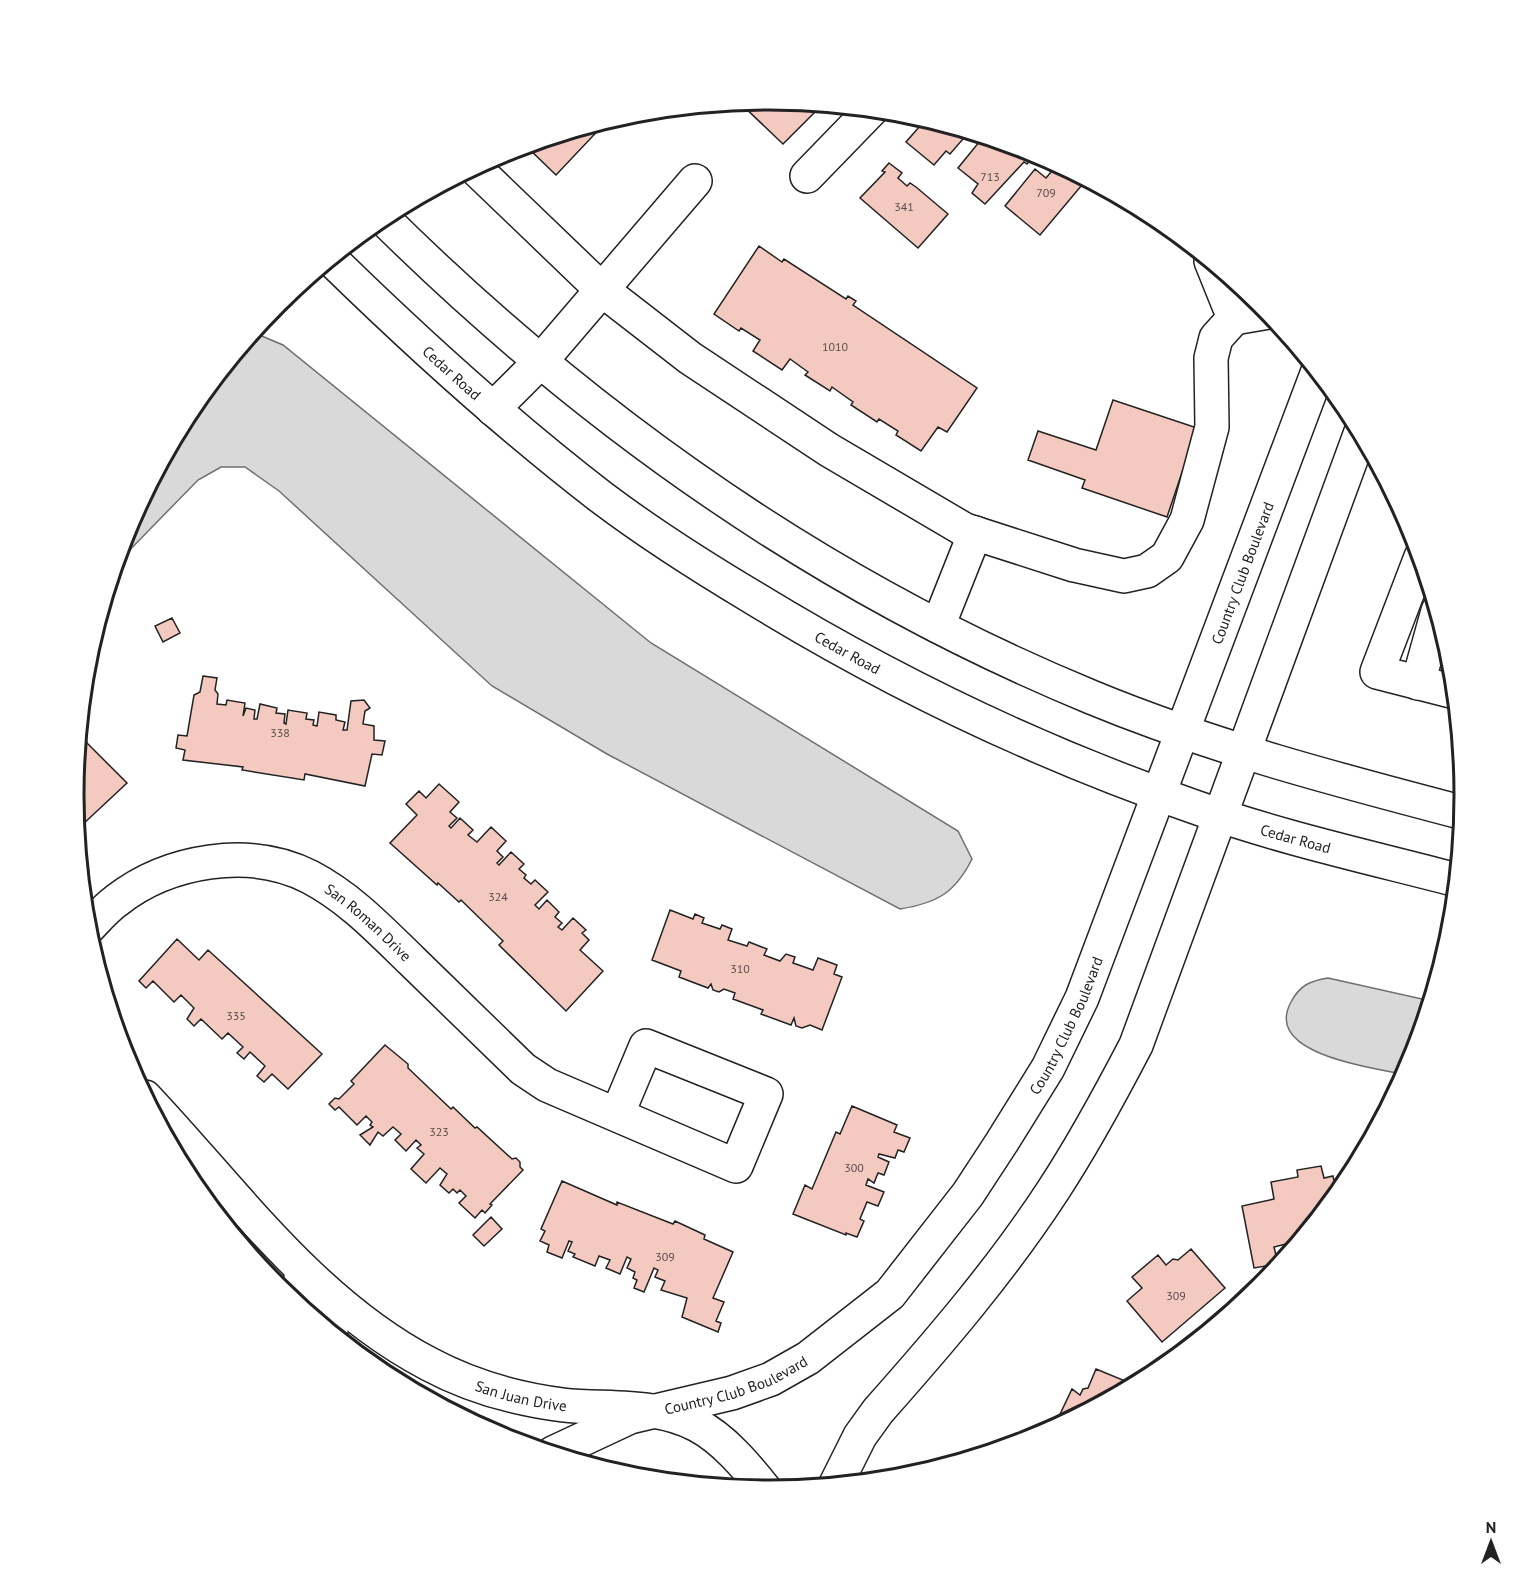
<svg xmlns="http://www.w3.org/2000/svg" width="1539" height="1590" font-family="'PT Sans',sans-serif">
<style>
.water{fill:#d9d9d9;stroke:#6f6f6f;stroke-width:1.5}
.building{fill:#f3c9c0;stroke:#222;stroke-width:1.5}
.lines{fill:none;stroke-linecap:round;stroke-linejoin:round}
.minor-casing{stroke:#222;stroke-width:36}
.major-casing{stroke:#222;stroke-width:36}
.minor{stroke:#fff;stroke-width:33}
.major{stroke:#fff;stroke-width:33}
.labels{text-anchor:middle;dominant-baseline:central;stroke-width:4.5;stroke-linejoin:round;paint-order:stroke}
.number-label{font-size:12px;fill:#564c4a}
.street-label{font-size:15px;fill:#222;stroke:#fff}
.rim{fill:none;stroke:#222;stroke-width:3}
</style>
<rect width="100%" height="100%" fill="#fff"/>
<!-- water -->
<path class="water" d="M 257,334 L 283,345 L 651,643 L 958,831 L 972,859 C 955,893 937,903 900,909 L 607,754 L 492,686 L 279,491 L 245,467 L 221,467 L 198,480 L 116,564 L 127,528 L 191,408 L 251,335 Z
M 1328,978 L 1431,1001 L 1412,1062 L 1405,1075 C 1374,1067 1262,1055 1291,1002 C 1300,985 1310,981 1328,978 Z"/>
<!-- building -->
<path class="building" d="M 770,99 L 799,104 L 806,103 L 815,112 L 783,144 L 739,102 Z
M 926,119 L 969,132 L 950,154 L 946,151 L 934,165 L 906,142 Z
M 608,120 L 556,175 L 525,145 Z
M 984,136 L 1033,151 L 1030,155 L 1033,157 L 1027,164 L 1024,162 L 985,204 L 972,193 L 978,184 L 958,168 Z
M 1049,160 L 1087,179 L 1040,235 L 1005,206 L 1035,169 L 1046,178 L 1056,166 Z
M 889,163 L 902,173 L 898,178 L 907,186 L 910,183 L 916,187 L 948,214 L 918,248 L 860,198 L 885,172 L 882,171 Z
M 759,246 L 782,262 L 784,259 L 846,299 L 848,296 L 856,301 L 853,305 L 977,388 L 947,432 L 938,427 L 921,451 L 896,435 L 898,431 L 879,419 L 877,422 L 851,405 L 853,402 L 832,387 L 830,391 L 805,375 L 808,372 L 790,359 L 782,370 L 753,351 L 760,340 L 741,328 L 739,331 L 714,314 Z
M 1113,400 L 1197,428 L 1167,517 L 1082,488 L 1085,480 L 1028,460 L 1038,431 L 1096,450 Z
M 172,618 L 180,633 L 163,642 L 155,626 Z
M 203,676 L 217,678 L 215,690 L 218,694 L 217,704 L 226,705 L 227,700 L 245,703 L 243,716 L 246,708 L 255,710 L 254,719 L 257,719 L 260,704 L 277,708 L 276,713 L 285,714 L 284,723 L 286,724 L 288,710 L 307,713 L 306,719 L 314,720 L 313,725 L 317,726 L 319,712 L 336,715 L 336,720 L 345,722 L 343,730 L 347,730 L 351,701 L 364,700 L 370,708 L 365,711 L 363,724 L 374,726 L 374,740 L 385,741 L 382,755 L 372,754 L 365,786 L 305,774 L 304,780 L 242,770 L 243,767 L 183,760 L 185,750 L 176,748 L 178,735 L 187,736 L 194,695 L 200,692 Z
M 85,741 L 127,783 L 81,826 L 79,824 L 77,826 L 74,795 L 78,746 Z
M 439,784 L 459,802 L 450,812 L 457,818 L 449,826 L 451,828 L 460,818 L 473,830 L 468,835 L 477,842 L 491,827 L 506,841 L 497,851 L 503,857 L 497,863 L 499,865 L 511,852 L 524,864 L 519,869 L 526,875 L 524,878 L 531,884 L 535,880 L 548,892 L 535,905 L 539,909 L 547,900 L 559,912 L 555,917 L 562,923 L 558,927 L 562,930 L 573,918 L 586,930 L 582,933 L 589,940 L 580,950 L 603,971 L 566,1011 L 499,945 L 503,941 L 461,900 L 459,902 L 438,883 L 437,885 L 390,843 L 417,815 L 406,804 L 419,791 L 426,798 Z
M 670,910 L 693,919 L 695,914 L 704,918 L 702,923 L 720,929 L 722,925 L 732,929 L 728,940 L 747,946 L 749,942 L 767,949 L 764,955 L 780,961 L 786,954 L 795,957 L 793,963 L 813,970 L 818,958 L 837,965 L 834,974 L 842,977 L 822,1030 L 810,1025 L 802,1028 L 796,1026 L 794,1018 L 791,1025 L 761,1014 L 763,1010 L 733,999 L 735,993 L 724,989 L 719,992 L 713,990 L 711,984 L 708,988 L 679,977 L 681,971 L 652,960 Z
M 177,939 L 199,960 L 208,950 L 322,1054 L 288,1089 L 272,1074 L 264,1082 L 257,1076 L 265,1066 L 250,1052 L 244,1059 L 237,1053 L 243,1047 L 228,1033 L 222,1039 L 201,1019 L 194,1026 L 187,1019 L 194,1008 L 181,995 L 174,1002 L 153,981 L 146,988 L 139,981 Z
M 385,1045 L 408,1064 L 408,1068 L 451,1109 L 453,1107 L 475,1128 L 477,1127 L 512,1159 L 516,1158 L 520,1162 L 520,1167 L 523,1170 L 490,1204 L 492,1205 L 485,1213 L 482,1210 L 475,1218 L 459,1203 L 466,1196 L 460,1190 L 457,1193 L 453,1189 L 449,1193 L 440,1185 L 447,1174 L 440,1168 L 426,1183 L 411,1169 L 424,1154 L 417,1148 L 421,1145 L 416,1140 L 406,1151 L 395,1140 L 401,1134 L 393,1127 L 383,1136 L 378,1132 L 370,1145 L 360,1135 L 373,1127 L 370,1125 L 372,1122 L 366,1116 L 357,1125 L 339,1107 L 335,1110 L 329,1104 L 335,1098 L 339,1099 L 354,1084 L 351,1081 Z
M 852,1106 L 897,1125 L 894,1132 L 910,1138 L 904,1152 L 898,1150 L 895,1158 L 879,1154 L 878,1157 L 889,1162 L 884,1175 L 878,1173 L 874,1183 L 868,1179 L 866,1185 L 884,1192 L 878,1206 L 867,1202 L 860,1219 L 864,1221 L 857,1237 L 846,1233 L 846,1235 L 793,1214 L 805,1185 L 812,1189 L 836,1132 L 840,1134 Z
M 1321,1166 L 1324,1178 L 1333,1176 L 1337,1195 L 1292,1250 L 1287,1251 L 1286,1244 L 1274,1247 L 1278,1264 L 1254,1268 L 1242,1206 L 1274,1199 L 1271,1182 L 1298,1177 L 1297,1170 Z
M 562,1181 L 617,1205 L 617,1202 L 673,1224 L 675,1221 L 705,1235 L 704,1239 L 733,1252 L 713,1298 L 724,1302 L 716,1321 L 721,1323 L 718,1332 L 682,1317 L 687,1298 L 661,1290 L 665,1281 L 655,1277 L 658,1270 L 654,1268 L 644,1292 L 634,1288 L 637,1280 L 633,1278 L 635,1272 L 627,1268 L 631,1259 L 627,1257 L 620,1274 L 606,1268 L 610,1260 L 599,1256 L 595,1266 L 573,1257 L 575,1254 L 568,1251 L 572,1242 L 569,1241 L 562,1258 L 547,1252 L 549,1245 L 540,1241 L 545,1231 L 541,1229 Z
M 491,1217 L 502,1229 L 484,1246 L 473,1235 Z
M 1191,1249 L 1225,1288 L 1162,1342 L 1127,1301 L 1142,1288 L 1132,1277 L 1158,1255 L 1166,1265 L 1173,1259 L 1178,1260 Z
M 1096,1369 L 1135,1385 L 1053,1429 L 1072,1389 L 1080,1395 L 1083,1389 L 1088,1388 Z"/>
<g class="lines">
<!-- minor casing -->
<g class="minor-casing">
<g id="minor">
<path d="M 474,167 L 601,289 L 690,358 L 829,450 L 965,530 L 1074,565 L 1124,576 L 1147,571 L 1167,557 L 1187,520 L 1212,427 L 1211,358 L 1216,338 L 1234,318"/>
<path d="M 807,176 L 872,109"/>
<path d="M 1211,261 L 1234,318 L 1269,312"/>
<path d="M 493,409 L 540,362 L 695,181"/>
<path d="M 1421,557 L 1377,672 L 1455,692"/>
<path d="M 938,626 L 975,533"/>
<path d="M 1418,683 L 1438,611"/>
<path id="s1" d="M 87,929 C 96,920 105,909 116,901 C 168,860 250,846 310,877 C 350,898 380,930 412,961 C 449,997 486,1033 523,1069 L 547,1085 L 736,1166 L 766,1094 L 646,1046 L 617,1115"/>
<path id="s2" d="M 145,1097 C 233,1190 312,1303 429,1364 C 470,1386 516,1399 563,1405 C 607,1410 655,1403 697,1425 C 724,1439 747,1467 766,1491"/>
<path d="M 301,1278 L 331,1331"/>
<path id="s3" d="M 553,1453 L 630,1417 L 732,1393 L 771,1379 L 808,1358 L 890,1294 L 968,1194 L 1002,1142 L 1048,1068 L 1082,998 L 1318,371"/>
<path d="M 836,1484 L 860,1436 L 878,1411 C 940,1341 1001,1270 1052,1192 C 1083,1145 1110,1095 1136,1045 L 1361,432"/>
</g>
</g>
<!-- major casing -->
<g class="major-casing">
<g id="major">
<path d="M 382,217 C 587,420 824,587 1091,697 C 1212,747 1338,780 1464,813"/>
<path id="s4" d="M 331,259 C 417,343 506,424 601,497 C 650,534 702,567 754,598 C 893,683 1039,753 1192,806 C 1278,837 1369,857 1457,880"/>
</g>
</g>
<!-- minor -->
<use href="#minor" class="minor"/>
<!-- major -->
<use href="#major" class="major"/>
</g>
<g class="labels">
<!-- number labels -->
<g class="number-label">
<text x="990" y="176">713</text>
<text x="1046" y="192">709</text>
<text x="904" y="206">341</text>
<text x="835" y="346">1010</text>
<text x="280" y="732">338</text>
<text x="498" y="896">324</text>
<text x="740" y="968">310</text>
<text x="236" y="1015">335</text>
<text x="439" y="1131">323</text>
<text x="854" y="1167">300</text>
<text x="665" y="1256">309</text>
<text x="1176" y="1295">309</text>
</g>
<!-- street labels -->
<g class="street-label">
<text stroke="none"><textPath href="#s4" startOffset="166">Cedar Road</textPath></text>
<text stroke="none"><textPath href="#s3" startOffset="1186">Country Club Boulevard</textPath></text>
<text stroke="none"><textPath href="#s4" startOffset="652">Cedar Road</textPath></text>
<text stroke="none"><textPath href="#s4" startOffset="1138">Cedar Road</textPath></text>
<text stroke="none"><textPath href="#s1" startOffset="320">San Roman Drive</textPath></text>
<text stroke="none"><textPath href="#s3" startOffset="700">Country Club Boulevard</textPath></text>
<text stroke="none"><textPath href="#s3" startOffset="196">Country Club Boulevard</textPath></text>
<text stroke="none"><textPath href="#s2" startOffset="490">San Juan Drive</textPath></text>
</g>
</g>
<!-- crop -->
<path d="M0 0H1539V1590H0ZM84 795a685 685 0 1 1 1370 0a685 685 0 1 1-1370 0Z" fill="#fff" fill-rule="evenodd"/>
<path class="rim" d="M84 795a685 685 0 1 1 1370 0a685 685 0 1 1-1370 0Z"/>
<!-- north arrow -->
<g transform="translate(1491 1542)" stroke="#ffffff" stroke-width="4.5" paint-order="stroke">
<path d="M0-4.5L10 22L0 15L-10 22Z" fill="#222222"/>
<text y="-9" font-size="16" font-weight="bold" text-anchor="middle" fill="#222222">N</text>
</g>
</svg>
